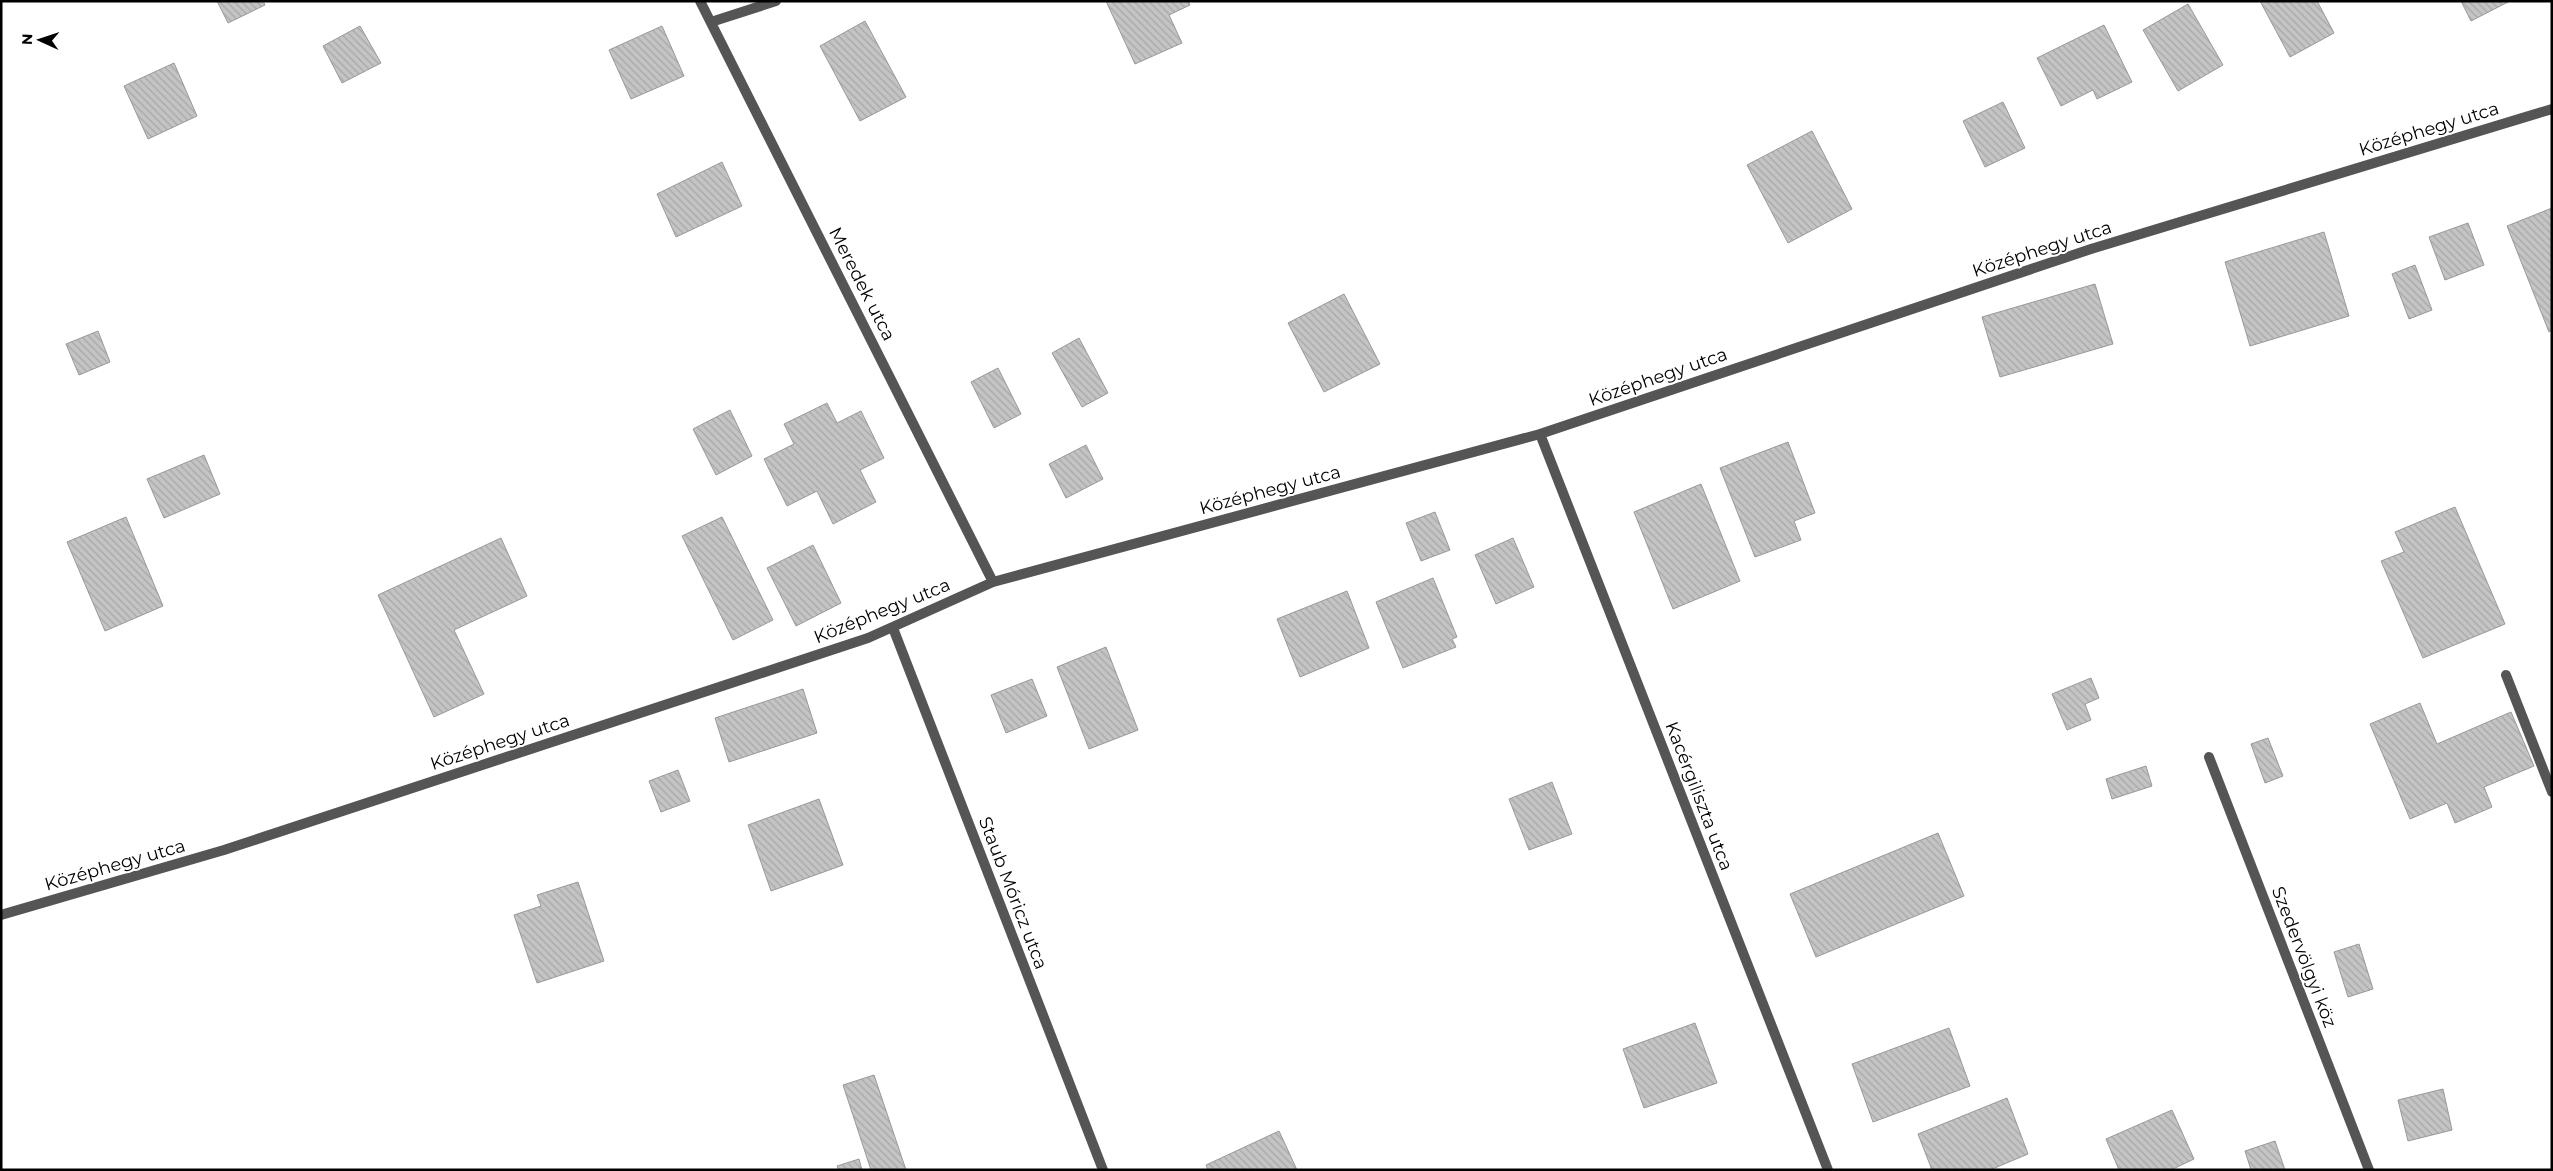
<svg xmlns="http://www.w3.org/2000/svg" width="2553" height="1171" font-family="Montserrat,sans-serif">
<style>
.building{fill:url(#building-back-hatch);stroke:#999}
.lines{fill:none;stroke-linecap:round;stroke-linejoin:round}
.service{stroke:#555;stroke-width:10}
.minor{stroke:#555;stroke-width:10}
.labels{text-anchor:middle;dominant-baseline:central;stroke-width:4;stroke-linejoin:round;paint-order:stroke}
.street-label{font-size:18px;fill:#000;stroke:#fff}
</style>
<defs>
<pattern id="building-back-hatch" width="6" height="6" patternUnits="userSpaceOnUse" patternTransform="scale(1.25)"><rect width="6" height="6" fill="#c4c4c4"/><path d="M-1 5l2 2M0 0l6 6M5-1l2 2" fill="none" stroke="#a7a7a7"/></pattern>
</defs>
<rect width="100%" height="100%" fill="#fff"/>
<!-- building -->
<path class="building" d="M 217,1 L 263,1 L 265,5 L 228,23 Z
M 1106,1 L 1188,1 L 1190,5 L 1169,15 L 1182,43 L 1135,64 Z
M 2260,1 L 2317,1 L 2334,33 L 2290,57 Z
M 2461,1 L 2510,1 L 2471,21 Z
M 2188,4 L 2223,65 L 2178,91 L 2143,30 Z
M 865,21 L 906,97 L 860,121 L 820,46 Z
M 2104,25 L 2132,82 L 2097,99 L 2093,90 L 2061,106 L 2037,58 Z
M 360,26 L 381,63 L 342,83 L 323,46 Z
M 662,26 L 684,76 L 631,99 L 609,50 Z
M 174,63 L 197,116 L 148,139 L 124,86 Z
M 2003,102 L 2025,148 L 1985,167 L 1963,121 Z
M 1812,131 L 1852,209 L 1788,243 L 1747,165 Z
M 722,162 L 742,206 L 676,237 L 657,194 Z
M 2552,208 L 2552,330 L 2549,332 L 2507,226 Z
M 2468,223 L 2484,265 L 2445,280 L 2429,237 Z
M 2324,232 L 2349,316 L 2250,346 L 2225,262 Z
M 2415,265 L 2432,310 L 2409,319 L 2392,274 Z
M 2095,284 L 2113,344 L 2000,377 L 1982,317 Z
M 1344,294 L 1380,364 L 1324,392 L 1288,323 Z
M 98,331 L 110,362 L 79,375 L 66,344 Z
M 1079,338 L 1108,393 L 1082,407 L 1052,353 Z
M 998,368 L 1021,414 L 994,428 L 971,382 Z
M 827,403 L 837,423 L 861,411 L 884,458 L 860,470 L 876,502 L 833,524 L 817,491 L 787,506 L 764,459 L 794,444 L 784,424 Z
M 730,410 L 752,456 L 716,475 L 693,429 Z
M 1788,442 L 1815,513 L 1794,521 L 1801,540 L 1755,557 L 1720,468 Z
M 1086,445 L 1103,479 L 1066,498 L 1049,464 Z
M 204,455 L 220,494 L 164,518 L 147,479 Z
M 1701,484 L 1740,581 L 1673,609 L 1634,512 Z
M 2455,507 L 2505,624 L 2423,658 L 2381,561 L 2404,552 L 2395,532 Z
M 1435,512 L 1450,550 L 1421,561 L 1406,523 Z
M 126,517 L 163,606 L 105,631 L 67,542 Z
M 722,517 L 773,620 L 733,640 L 682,536 Z
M 501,538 L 527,596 L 454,630 L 484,694 L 434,717 L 378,595 Z
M 1513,538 L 1534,587 L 1496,604 L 1475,555 Z
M 813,545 L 841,603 L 796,626 L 767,568 Z
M 1433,578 L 1457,637 L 1452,639 L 1456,647 L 1403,668 L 1376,602 Z
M 1347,591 L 1369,648 L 1300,677 L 1277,619 Z
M 1106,647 L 1138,730 L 1089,749 L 1057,667 Z
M 2091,678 L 2099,698 L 2085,704 L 2091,720 L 2067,730 L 2052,694 Z
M 1032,679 L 1047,716 L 1006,733 L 991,695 Z
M 803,689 L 817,733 L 729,762 L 715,718 Z
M 2420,703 L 2437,744 L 2511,712 L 2534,766 L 2484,787 L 2492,807 L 2455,823 L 2447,803 L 2410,819 L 2370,724 Z
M 2268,738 L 2283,776 L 2265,783 L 2251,744 Z
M 2146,766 L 2152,786 L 2112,799 L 2106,779 Z
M 678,770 L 690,801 L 661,812 L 649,781 Z
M 1552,782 L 1572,834 L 1529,850 L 1509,799 Z
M 819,799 L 843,865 L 771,891 L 748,825 Z
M 1938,833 L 1964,896 L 1816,957 L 1790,894 Z
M 578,882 L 604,961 L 537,983 L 514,915 L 541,906 L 537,895 Z
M 2359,944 L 2373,989 L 2348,997 L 2334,952 Z
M 1695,1023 L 1717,1083 L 1644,1108 L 1623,1049 Z
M 1949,1028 L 1970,1086 L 1873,1122 L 1852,1064 Z
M 874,1075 L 906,1170 L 871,1170 L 843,1085 Z
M 2443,1089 L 2452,1130 L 2408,1141 L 2398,1100 Z
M 2007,1098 L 2028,1154 L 1990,1170 L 1932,1170 L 1918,1134 Z
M 2172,1110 L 2194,1159 L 2171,1170 L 2119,1170 L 2106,1139 Z
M 1279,1131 L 1297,1170 L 1208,1170 L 1206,1165 Z
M 2275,1141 L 2285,1170 L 2251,1170 L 2245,1151 Z
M 859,1159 L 862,1170 L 839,1170 L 837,1166 Z"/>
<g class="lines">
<!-- service -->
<path class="service" d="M 2506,675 L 2552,792"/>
<!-- minor -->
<path class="minor" d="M 700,1 L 993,582
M 711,22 L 776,1
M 1540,434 L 1828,1170
M 893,628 L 1103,1170
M 2209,757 L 2369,1170
M 1,915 L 224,850 L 868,638 L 993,582 L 1540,434 L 2091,249 L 2552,109"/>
</g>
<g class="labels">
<!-- street labels -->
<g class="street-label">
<text transform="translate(2429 129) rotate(-17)">Középhegy utca</text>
<text transform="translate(2042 249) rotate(-18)">Középhegy utca</text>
<text transform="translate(862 284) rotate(63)">Meredek utca</text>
<text transform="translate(1658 377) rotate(-19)">Középhegy utca</text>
<text transform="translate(1270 490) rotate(-15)">Középhegy utca</text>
<text transform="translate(882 611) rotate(-22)">Középhegy utca</text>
<text transform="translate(500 742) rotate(-18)">Középhegy utca</text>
<text transform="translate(1699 796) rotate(69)">Kacérgiliszta utca</text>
<text transform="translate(115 865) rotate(-16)">Középhegy utca</text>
<text transform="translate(1013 893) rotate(69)">Staub Móricz utca</text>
<text transform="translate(2304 957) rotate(69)">Szedervölgyi köz</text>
</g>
</g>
<!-- border -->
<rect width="2553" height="1171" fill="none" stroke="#000000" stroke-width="5"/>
<!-- north arrow -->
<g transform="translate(40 40) rotate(273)" stroke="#ffffff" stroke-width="4" paint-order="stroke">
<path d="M0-4L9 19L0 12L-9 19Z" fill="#000000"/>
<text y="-8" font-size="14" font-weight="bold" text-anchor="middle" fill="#000000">N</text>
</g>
</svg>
